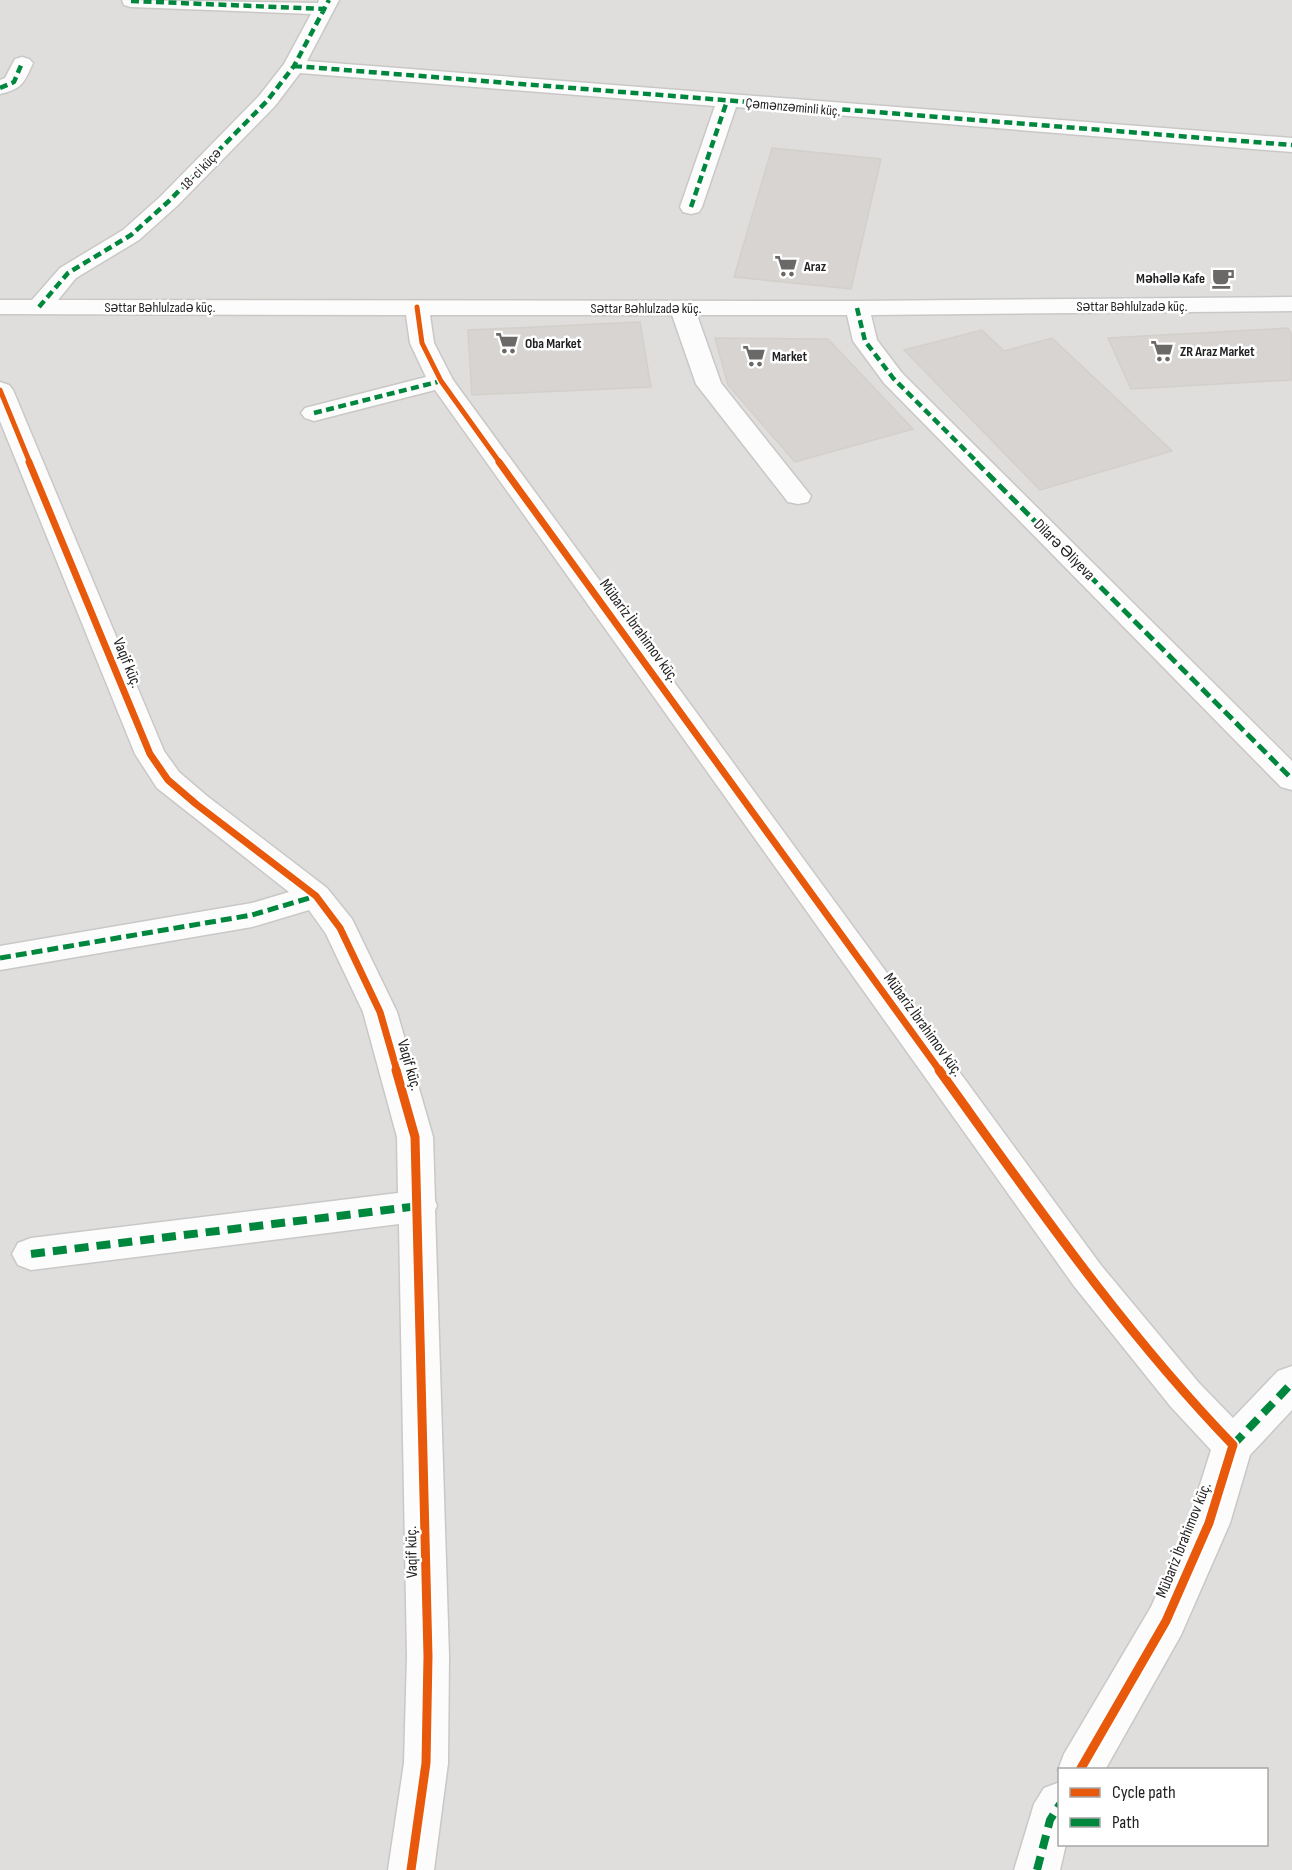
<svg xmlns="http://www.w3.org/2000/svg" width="1292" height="1870" font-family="'Sofia Sans Condensed',sans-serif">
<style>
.residential{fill:#dfdedc;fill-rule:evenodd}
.building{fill:#d7d4d2;stroke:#d3d0cc;stroke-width:1.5}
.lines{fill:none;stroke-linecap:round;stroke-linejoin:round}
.minor-casing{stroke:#c9c8c7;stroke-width:3}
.minor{fill:#fdfcfc;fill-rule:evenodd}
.quiet-far2{stroke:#00873e;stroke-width:4.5;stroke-dasharray:8 4.5;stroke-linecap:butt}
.quiet-far1{stroke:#00873e;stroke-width:5;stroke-dasharray:11 5;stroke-linecap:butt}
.quiet{stroke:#00873e;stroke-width:8;stroke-dasharray:14 8;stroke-linecap:butt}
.cycleway-far2-casing{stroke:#fff;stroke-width:8}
.cycleway-far1-casing{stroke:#fff;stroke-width:10}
.cycleway-casing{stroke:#fff;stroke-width:13}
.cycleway-far2{stroke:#e8590c;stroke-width:5}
.cycleway-far1{stroke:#e8590c;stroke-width:7}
.cycleway{stroke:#e8590c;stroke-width:9}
.labels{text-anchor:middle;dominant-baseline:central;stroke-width:5;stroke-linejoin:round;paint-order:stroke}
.far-street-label{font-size:14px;fill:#222;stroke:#fff}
.far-poi-label{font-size:14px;font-weight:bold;fill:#222;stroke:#fff;text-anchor:start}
.street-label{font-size:16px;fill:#222;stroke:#fff}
</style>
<rect width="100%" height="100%" fill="#f0eeeb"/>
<!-- residential -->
<path class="residential" d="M 0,0 L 1292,0 L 1292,1870 L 0,1870 ZM 1060,1770 L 1266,1770 L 1266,1844 L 1060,1844 Z"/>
<!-- building -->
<path class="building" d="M 772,148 L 881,159 L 851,289 L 734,277 Z
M 640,322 L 651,387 L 472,395 L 468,330 Z
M 1288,328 L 1292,336 L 1292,380 L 1131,389 L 1108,338 Z
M 982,330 L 1004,351 L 1052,338 L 1172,451 L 1040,490 L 904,350 Z
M 715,338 L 828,339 L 913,429 L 795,462 L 728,385 Z"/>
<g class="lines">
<!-- minor casing -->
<g class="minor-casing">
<path id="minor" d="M 122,0 L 318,3 L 319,0 L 339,0 L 307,61 L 1292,138 L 1292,152 L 736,107 L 702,207 L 699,212 L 691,214 L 683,212 L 680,207 L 715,106 L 300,73 L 275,106 L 177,206 L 139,240 L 76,278 L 58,300 L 857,301 L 1292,297 L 1292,311 L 871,315 L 877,340 L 902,373 L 1292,761 L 1292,790 L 1281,787 L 884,383 L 853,341 L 847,315 L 697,315 L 721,383 L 811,496 L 808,502 L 798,504 L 788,502 L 696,384 L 672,315 L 430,315 L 434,343 L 453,380 L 1100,1264 L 1199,1383 L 1233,1418 L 1278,1371 L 1292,1366 L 1292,1410 L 1250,1455 L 1230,1523 L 1181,1635 L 1105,1770 L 1060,1770 L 1060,1774 L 1058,1770 L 1064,1754 L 1151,1607 L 1188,1523 L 1211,1450 L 1171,1407 L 1074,1286 L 435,390 L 314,421 L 305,418 L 301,413 L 305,408 L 426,377 L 410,343 L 406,315 L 0,314 L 0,300 L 32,300 L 60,268 L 123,230 L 161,196 L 259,96 L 284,64 L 311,14 L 131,7 L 124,5 Z
M 22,57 L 29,59 L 33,63 C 24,83 22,89 0,94 L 0,80 L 5,78 L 15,59 Z
M 0,382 L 9,385 L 13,390 L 164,751 L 179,772 L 207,796 L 327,888 L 352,919 L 397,1012 L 433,1137 L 435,1201 L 437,1206 L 435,1210 L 449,1656 L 448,1763 L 434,1870 L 388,1870 L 404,1763 L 407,1656 L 399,1224 L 31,1270 L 18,1265 L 12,1254 L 18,1243 L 31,1238 L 398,1193 L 397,1137 L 363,1012 L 326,934 L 309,910 L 252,927 L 0,970 L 0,946 L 252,903 L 289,892 L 157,788 L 135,754 L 0,421 Z
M 1060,1782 L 1060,1844 L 1066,1844 L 1060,1870 L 1014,1870 L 1034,1804 L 1044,1788 Z"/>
</g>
<!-- minor -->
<use href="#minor" class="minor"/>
<!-- quiet-far2 -->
<path class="quiet-far2" d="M 131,1 L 326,9
M 294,66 L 1292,145
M 0,88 L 14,82 L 22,63
M 691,207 L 727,101
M 39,307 L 68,273 L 131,235 L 169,201 L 267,101 L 294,66 L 329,0
M 857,308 L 865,341 L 893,378 L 978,463
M 314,413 L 441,381"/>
<!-- quiet-far1 -->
<path class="quiet-far1" d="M 976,462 L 1292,779
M 0,958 L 252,915 L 316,896"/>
<!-- quiet -->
<path class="quiet" d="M 31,1254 L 419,1206
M 1233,1445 L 1292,1383
M 1037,1870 L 1050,1820 L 1060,1804"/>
<!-- cycleway-far2 casing -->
<g class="cycleway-far2-casing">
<path id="cycleway-far2" d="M 417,307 L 422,343 L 441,381 L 500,463
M 0,390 L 30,463"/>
</g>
<!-- cycleway-far1 casing -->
<g class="cycleway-far1-casing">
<path id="cycleway-far1" d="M 29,462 L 150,754 L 168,780 L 196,804 L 316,896 L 340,928 L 380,1012 L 397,1071
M 499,462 L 940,1071"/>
</g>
<!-- cycleway casing -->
<g class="cycleway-casing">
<path id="cycleway" d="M 396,1070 L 415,1137 L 428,1656 L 426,1763 L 411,1870
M 939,1070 C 1032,1199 1122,1330 1233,1445 L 1209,1523 L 1166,1621 L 1080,1770"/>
</g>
<!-- cycleway-far2 -->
<use href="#cycleway-far2" class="cycleway-far2"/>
<!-- cycleway-far1 -->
<use href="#cycleway-far1" class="cycleway-far1"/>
<!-- cycleway -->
<use href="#cycleway" class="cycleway"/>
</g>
<!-- icons -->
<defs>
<g id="supermarket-bare" transform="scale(1.8)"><path d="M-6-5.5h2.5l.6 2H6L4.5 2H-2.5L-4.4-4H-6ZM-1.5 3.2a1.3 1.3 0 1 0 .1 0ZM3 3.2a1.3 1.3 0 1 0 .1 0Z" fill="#6a6968" stroke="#fff" stroke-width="2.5" paint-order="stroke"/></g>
<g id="cafe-bare" transform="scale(1.8)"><path d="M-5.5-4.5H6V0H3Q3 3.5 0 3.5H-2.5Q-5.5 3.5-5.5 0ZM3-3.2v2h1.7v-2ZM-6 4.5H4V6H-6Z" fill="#6a6968" stroke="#fff" stroke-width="2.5" paint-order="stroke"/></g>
</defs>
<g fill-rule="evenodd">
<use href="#supermarket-bare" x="786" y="266"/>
<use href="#cafe-bare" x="1223" y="278"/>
<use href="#supermarket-bare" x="507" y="343"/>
<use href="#supermarket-bare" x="1162" y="351"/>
<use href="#supermarket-bare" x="754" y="356"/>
</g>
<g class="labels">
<!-- far-street labels -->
<g class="far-street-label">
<text transform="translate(793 107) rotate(5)">Çəmənzəminli küç.</text>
<text transform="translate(201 169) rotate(-46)">18-ci küçə</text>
<text x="1132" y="306">Səttar Bəhlulzadə küç.</text>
<text x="160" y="307">Səttar Bəhlulzadə küç.</text>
<text x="646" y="308">Səttar Bəhlulzadə küç.</text>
</g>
<!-- far-poi labels -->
<g class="far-poi-label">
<text x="804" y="266">Araz</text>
<text x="1205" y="278" text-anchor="end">Məhəllə Kafe</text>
<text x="525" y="343">Oba Market</text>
<text x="1180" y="351">ZR Araz Market</text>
<text x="772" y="356">Market</text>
</g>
<!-- street labels -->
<g class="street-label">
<text transform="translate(1064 550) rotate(45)">Dilarə Əliyeva</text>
<text transform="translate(639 631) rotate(54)">Mübariz İbrahimov küç.</text>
<text transform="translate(127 663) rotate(68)">Vaqif küç.</text>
<text transform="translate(923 1025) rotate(54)">Mübariz İbrahimov küç.</text>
<text transform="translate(409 1065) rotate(74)">Vaqif küç.</text>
<text transform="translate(1184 1540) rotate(-68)">Mübariz İbrahimov küç.</text>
<text transform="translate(412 1552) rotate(-91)">Vaqif küç.</text>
</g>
</g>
<!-- legend -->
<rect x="1058" y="1768" width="210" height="78" fill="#ffffff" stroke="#a7a7a7" stroke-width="1.5"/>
<rect x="1070" y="1788" width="30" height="9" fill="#e8590c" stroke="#a7a7a7" stroke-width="1.5"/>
<text x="1112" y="1798" font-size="18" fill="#222222">Cycle path</text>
<rect x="1070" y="1818" width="30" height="9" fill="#00873e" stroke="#a7a7a7" stroke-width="1.5"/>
<text x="1112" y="1828" font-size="18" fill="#222222">Path</text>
</svg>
